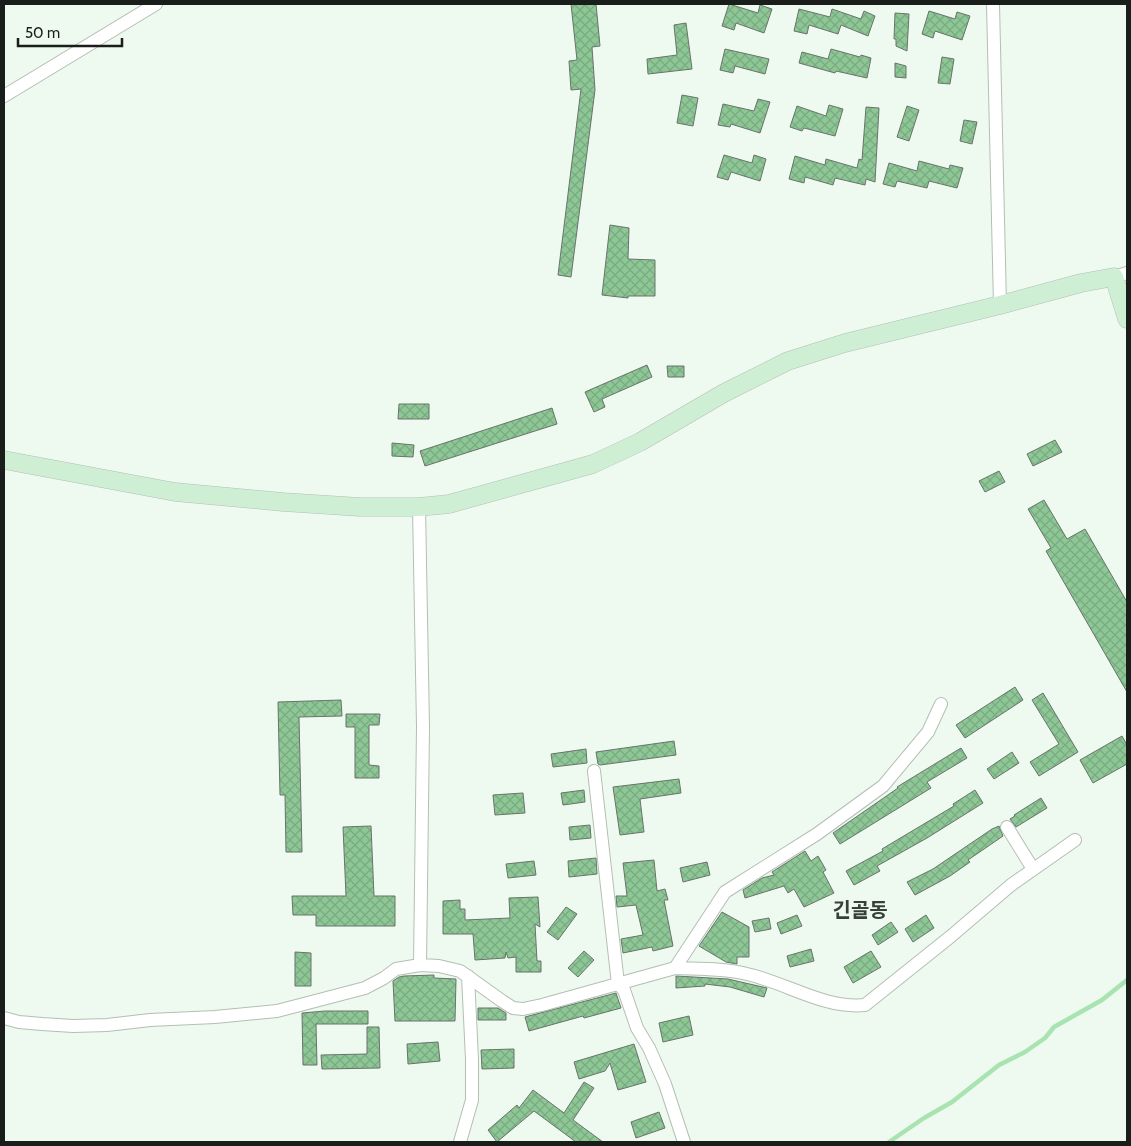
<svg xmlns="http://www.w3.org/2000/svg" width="1131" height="1146" font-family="Cabin,'Noto Sans KR',sans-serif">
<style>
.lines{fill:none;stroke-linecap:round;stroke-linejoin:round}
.stream{stroke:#a9e3b1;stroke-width:4.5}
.building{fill:url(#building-cross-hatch);stroke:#69736a}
.minor-casing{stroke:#b4beb5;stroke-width:14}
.secondary-casing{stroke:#b4beb5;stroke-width:19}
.minor{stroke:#fff;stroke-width:12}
.secondary{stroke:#cfefd5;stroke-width:18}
.labels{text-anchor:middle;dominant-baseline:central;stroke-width:4;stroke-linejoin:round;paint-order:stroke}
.quarter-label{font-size:20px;font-weight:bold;fill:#374038;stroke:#eefaef}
</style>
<defs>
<pattern id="building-cross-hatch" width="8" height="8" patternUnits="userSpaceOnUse" patternTransform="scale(1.25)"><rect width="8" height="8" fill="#8ec796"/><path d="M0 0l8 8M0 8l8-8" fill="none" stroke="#7aaa81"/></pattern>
</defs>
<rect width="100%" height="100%" fill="#eefaef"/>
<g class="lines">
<!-- stream -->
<path class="stream" d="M 889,1142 L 924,1118 L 952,1102 L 999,1065 L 1025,1052 L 1045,1038 L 1054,1027 L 1102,1000 L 1127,980"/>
</g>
<!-- building -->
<path class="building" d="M 571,4 L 596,4 L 600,46 L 592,47 L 595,90 L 571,277 L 558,275 L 581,89 L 571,90 L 569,61 L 577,60 Z
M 729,4 L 758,13 L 760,5 L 772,9 L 764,33 L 736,23 L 734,30 L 722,26 Z
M 799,9 L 830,17 L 832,9 L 861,19 L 864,11 L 875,16 L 868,36 L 841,25 L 838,34 L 809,25 L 807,34 L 794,31 Z
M 929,11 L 955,19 L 957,12 L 970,16 L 962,40 L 935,31 L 933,38 L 922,34 Z
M 895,13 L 909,14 L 907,51 L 896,46 L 896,39 L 894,39 Z
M 686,23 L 692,69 L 648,74 L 647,59 L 677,55 L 674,25 Z
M 725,49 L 769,59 L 765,74 L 735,66 L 733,73 L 720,70 Z
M 831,49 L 860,57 L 861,55 L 871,58 L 867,78 L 836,71 L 835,73 L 799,63 L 802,52 L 828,59 Z
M 942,57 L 954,59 L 950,84 L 938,83 Z
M 895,63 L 906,66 L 906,78 L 895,77 Z
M 682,95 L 698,98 L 693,126 L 677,123 Z
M 758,99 L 770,102 L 760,133 L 731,124 L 730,127 L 718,125 L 723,104 L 754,111 Z
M 829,105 L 843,109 L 835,136 L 804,128 L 802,131 L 790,127 L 797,106 L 826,116 Z
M 907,106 L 919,110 L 909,141 L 897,137 Z
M 866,107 L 879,108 L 875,182 L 866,179 L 865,185 L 835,178 L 833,185 L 805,177 L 804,183 L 789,179 L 795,156 L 825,165 L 826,159 L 857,168 L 859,159 L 862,160 Z
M 964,120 L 977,122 L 972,144 L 960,141 Z
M 724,155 L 752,163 L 754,155 L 766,159 L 760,181 L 731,172 L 728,180 L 717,177 Z
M 919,161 L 949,169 L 950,165 L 963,168 L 957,188 L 929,181 L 927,188 L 897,181 L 895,187 L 883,184 L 889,163 L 917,171 Z
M 610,225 L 629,228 L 628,259 L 655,260 L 655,296 L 628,296 L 628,298 L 602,295 Z
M 647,365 L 652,377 L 602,399 L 605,407 L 594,412 L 585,392 Z
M 667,366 L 684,366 L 684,377 L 668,377 Z
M 399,404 L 429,404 L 429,419 L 398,419 Z
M 552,408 L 557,424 L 425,466 L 420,451 Z
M 1055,440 L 1062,452 L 1033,466 L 1027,454 Z
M 392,443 L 414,445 L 413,457 L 392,456 Z
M 999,471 L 1005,482 L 985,492 L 979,481 Z
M 1044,500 L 1067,539 L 1085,529 L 1127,602 L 1127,692 L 1046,551 L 1051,548 L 1028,509 Z
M 1015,687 L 1023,700 L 965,738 L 956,725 Z
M 1043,693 L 1078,752 L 1039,776 L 1030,762 L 1059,744 L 1032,700 Z
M 341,700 L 342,716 L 299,717 L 302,852 L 286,852 L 285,795 L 280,795 L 278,702 Z
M 346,714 L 380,714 L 379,725 L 369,725 L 369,765 L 379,766 L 379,778 L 355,778 L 355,727 L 346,727 Z
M 1122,736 L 1127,745 L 1127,764 L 1093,783 L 1080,760 Z
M 674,741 L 676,755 L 600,765 L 598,764 L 596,752 Z
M 961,748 L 967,758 L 927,782 L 931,788 L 840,844 L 833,833 L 898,788 L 897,787 Z
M 586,749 L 587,763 L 553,767 L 551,754 Z
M 1012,752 L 1019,763 L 994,779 L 987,769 Z
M 679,779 L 681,793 L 640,799 L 644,832 L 620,835 L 613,787 Z
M 584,790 L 585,802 L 563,805 L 561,793 Z
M 975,790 L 983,803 L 927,838 L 877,866 L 880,871 L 854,885 L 846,871 L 883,851 L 882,849 L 954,806 L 953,804 Z
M 523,793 L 525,813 L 495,815 L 493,795 Z
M 1041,798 L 1047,808 L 1016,827 L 1010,819 L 1015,816 L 1014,815 Z
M 590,825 L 591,838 L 570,840 L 569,827 Z
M 371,826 L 374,896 L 395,896 L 395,926 L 316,926 L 316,915 L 293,915 L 292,896 L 346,896 L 343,827 Z
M 999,826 L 1003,836 L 968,860 L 970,862 L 950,876 L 915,895 L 907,882 L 933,869 L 992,829 Z
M 805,851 L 811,861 L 818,856 L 826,870 L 823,872 L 834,893 L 804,907 L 794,889 L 788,893 L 784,886 L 745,898 L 743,890 L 762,878 L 774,875 L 772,872 Z
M 596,858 L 597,874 L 569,877 L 568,861 Z
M 654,860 L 657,891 L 665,889 L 668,900 L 664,900 L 673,946 L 653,951 L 652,947 L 623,953 L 621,939 L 643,935 L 636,905 L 617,907 L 616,896 L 627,896 L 623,863 Z
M 534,861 L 536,875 L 508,878 L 506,864 Z
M 707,862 L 710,875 L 683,882 L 680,868 Z
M 538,897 L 540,927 L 535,924 L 537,961 L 541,961 L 541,972 L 516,972 L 516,957 L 508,958 L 506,952 L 505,958 L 475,960 L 473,934 L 443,934 L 443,901 L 460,900 L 460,909 L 465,909 L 465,920 L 510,918 L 509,898 Z
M 566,907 L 577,914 L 558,940 L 547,932 Z
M 722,912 L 749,927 L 749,957 L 737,957 L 737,964 L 726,962 L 699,946 Z
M 797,915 L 802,926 L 781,934 L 777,923 Z
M 926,915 L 934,928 L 913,942 L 905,929 Z
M 769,918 L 771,929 L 755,932 L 752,921 Z
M 891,922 L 898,932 L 878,945 L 872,935 Z
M 811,949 L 814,961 L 790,967 L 787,956 Z
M 584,951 L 594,960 L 578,977 L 568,968 Z
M 871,951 L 881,967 L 853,983 L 844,967 Z
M 295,952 L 311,953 L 311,986 L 295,986 Z
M 434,975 L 434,978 L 456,979 L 455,1021 L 395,1021 L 393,981 L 399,977 L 404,976 Z
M 676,976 L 728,979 L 767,988 L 764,997 L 730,987 L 705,984 L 705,986 L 676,988 Z
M 616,993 L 621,1008 L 584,1018 L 583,1016 L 529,1031 L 525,1017 Z
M 478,1008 L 498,1008 L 506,1013 L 506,1020 L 478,1020 Z
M 325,1011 L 368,1011 L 368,1024 L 316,1024 L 317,1065 L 303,1065 L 302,1013 Z
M 689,1016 L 693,1035 L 663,1042 L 659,1023 Z
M 367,1027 L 379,1027 L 380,1068 L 322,1069 L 321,1055 L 367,1054 Z
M 438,1042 L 440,1061 L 408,1064 L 407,1044 Z
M 634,1044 L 646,1082 L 618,1090 L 610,1063 L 605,1071 L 579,1079 L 574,1062 Z
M 514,1049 L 514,1068 L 482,1069 L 481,1050 Z
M 584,1082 L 594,1088 L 573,1120 L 603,1142 L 576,1142 L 534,1111 L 497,1142 L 488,1130 L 517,1105 L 519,1108 L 533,1090 L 564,1113 Z
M 659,1112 L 665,1128 L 636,1138 L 631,1122 Z"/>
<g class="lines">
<!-- minor casing -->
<g class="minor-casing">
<path id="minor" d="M 993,4 L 1000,305
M 4,96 L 156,4
M 1114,277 L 1127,273
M 419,507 L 423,727 L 420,965
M 594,771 L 618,984 L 624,990 L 637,1028 L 649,1048 L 665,1084 L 684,1142
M 1007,827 L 1033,869
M 675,968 C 699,969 724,968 747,974 C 787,983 824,1009 865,1005 L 950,937 L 1011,885 L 1075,840
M 4,1018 L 19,1022 L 42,1024 L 73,1026 L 107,1025 L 150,1020 L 215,1017 L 277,1011 L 365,988 L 384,978 L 396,969 L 420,965 L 439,966 L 460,971 L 502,1001 L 513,1008 L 523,1009 L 542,1005 L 675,968 L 725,892 L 817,834 L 883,786 L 928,732 L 941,704
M 460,1142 L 472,1100 L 472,1059 L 468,976"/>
</g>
<!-- secondary casing -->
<g class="secondary-casing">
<path id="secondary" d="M 4,460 L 175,492 L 283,502 L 360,507 L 419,507 L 449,504 L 593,464 L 640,442 L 724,393 L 788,361 L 845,343 L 1000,305 L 1081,283 L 1114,277 L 1127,319"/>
</g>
<!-- minor -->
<use href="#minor" class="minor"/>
<!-- secondary -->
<use href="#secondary" class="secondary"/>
</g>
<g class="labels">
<!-- quarter labels -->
<g class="quarter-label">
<text x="860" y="910">긴골동</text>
</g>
</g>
<!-- border -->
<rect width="1131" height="1146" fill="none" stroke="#1a1e1b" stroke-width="10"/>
<!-- scale -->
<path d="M18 38v8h104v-8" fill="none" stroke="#1a1e1b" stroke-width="2.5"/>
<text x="25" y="38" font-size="15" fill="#1a1e1b" stroke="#eefaef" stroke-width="4" paint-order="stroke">50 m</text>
</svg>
